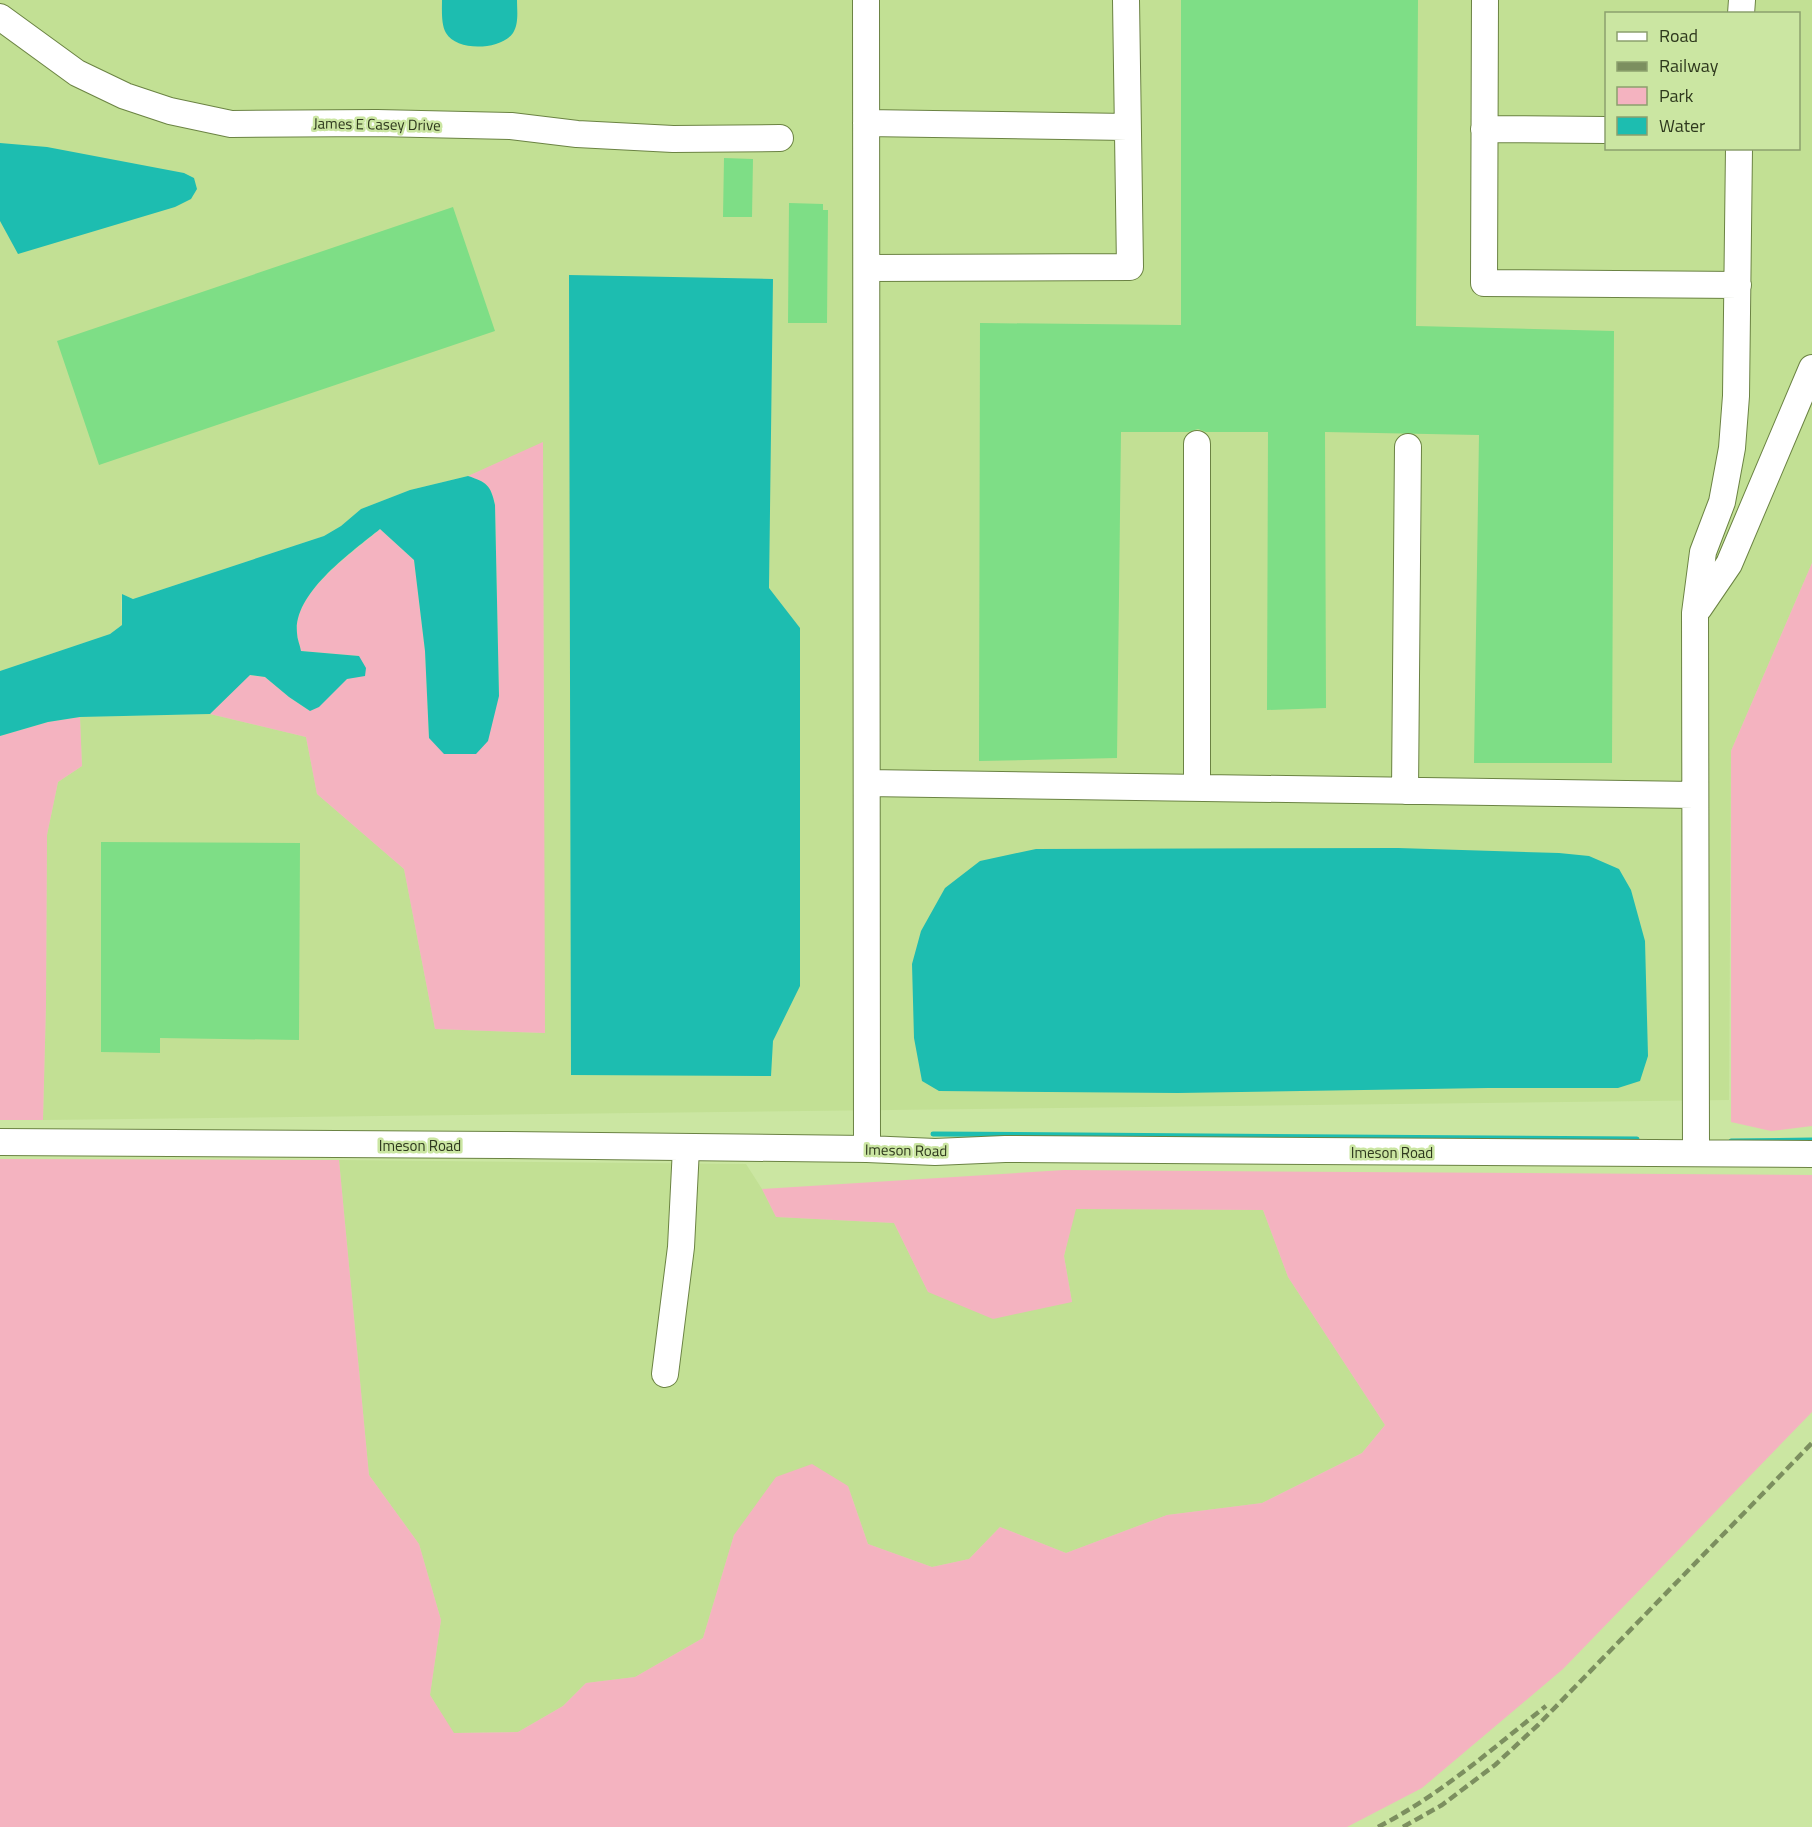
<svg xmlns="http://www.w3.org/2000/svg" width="1812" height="1827" font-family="'Titillium Web',sans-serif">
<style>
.built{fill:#c2e094;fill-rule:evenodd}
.green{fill:#f4b3c0}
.water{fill:#1dbdb0}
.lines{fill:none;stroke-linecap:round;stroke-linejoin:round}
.stream{stroke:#1dbdb0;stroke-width:5}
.building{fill:#7ede86}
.minor-casing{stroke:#6b8343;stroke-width:28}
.minor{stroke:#fff;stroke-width:26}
.rail{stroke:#7c8f5f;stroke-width:4.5;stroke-dasharray:9 4.5;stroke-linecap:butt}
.labels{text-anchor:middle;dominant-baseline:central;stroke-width:5;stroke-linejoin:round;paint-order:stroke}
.street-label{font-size:15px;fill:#2e381d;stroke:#cbe6a2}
</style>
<rect width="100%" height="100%" fill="#cbe6a2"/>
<!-- built -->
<path class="built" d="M 0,0 L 1812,0 L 1812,563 L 1731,751 L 1729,1100 L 43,1120 L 46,1005 L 47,835 L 58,782 L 82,766 L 80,717 L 210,714 L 306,737 L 317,794 L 404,869 L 435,1029 L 544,1033 L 543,443 L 468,476 L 410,490 L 361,509 L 341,526 L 324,536 L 133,599 L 122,594 L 121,603 L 122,625 L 110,634 L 0,671 ZM 1606,14 L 1798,14 L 1798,148 L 1606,148 Z
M 339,1160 L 746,1164 L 762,1189 L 776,1217 L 894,1223 L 928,1292 L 1072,1302 L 1064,1256 L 1075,1209 L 1263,1210 L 1288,1277 L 1385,1425 L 1362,1453 L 1262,1503 L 1167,1515 L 1066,1553 L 1000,1527 L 969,1559 L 932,1567 L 868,1544 L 848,1486 L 734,1535 L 703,1638 L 635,1677 L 586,1683 L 563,1706 L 518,1732 L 453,1733 L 430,1695 L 441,1620 L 419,1544 L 369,1475 Z"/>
<!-- green -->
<path class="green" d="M 543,442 L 545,1033 L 435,1029 L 404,869 L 317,794 L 306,737 L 210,714 L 249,675 L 265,677 L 289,697 L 310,711 L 347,679 L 359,656 L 301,651 C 300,645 297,639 297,633 C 293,592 353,553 380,529 L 414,560 L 425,651 L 429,738 L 499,696 L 495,505 C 491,485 486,482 468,476 Z
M 1812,563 L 1812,1126 L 1771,1131 L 1731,1122 L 1731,751 Z
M 80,717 L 82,766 L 58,782 L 47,835 L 46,1005 L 43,1120 L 0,1120 L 0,736 L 48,722 Z
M 0,1159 L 339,1160 L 369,1475 L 419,1544 L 441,1620 L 430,1695 L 454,1733 L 518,1732 L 563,1706 L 586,1683 L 635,1677 L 703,1638 L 734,1535 L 776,1477 L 812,1464 L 848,1486 L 868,1544 L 932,1567 L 969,1559 L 1000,1527 L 1066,1553 L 1167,1515 L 1262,1503 L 1362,1453 L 1385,1425 L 1288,1277 L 1263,1210 L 1076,1209 L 1064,1256 L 1072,1302 L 993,1319 L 928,1292 L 894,1223 L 776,1217 L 762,1189 L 1064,1170 L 1812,1175 L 1812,1412 L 1563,1669 L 1422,1788 L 1347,1827 L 0,1827 Z"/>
<!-- water -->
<path class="water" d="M 442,0 L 517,0 C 517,10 519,24 513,33 C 501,50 457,52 446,33 C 441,25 442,9 442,0 Z
M 0,143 L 47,147 L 184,173 L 194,178 L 197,189 L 191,199 L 175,207 L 18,254 L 0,221 Z
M 569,275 L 773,279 L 769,588 L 800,628 L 800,986 L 773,1041 L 771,1076 L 571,1075 Z
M 468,476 C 486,482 491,485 495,505 L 499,696 L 488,741 L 476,754 L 444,754 L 429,738 L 425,651 L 414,560 L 380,529 C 352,552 293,593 297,633 C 297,639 300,645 301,651 L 359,656 L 366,668 L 365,676 L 347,679 L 319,707 L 310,711 L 289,697 L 265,677 L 250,675 L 210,714 L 80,717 L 48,722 L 0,736 L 0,671 L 110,634 L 122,625 L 122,594 L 133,599 L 324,536 L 341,526 L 361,509 L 410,490 Z
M 1398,848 L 1559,853 L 1589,856 L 1619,869 L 1631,890 L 1645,941 L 1648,1056 L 1640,1081 L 1618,1088 L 1488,1088 L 1178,1093 L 939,1091 L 922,1081 L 914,1038 L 912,964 L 921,931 L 945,888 L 980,861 L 1036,849 Z"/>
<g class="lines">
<!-- stream -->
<path class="stream" d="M 933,1134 L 1637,1139
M 1731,1141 L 1812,1140"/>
</g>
<!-- building -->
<path class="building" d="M 1181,0 L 1418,0 L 1416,326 L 1614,331 L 1612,763 L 1474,763 L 1479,435 L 1325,432 L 1326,708 L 1267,710 L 1268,432 L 1206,432 L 1198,429 L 1188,432 L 1121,432 L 1117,758 L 979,761 L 980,323 L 1181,325 Z
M 724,158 L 753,159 L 752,217 L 723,217 Z
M 789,203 L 823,204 L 823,210 L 828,210 L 827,323 L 788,323 Z
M 453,207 L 495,331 L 99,465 L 57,341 Z
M 101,842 L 300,843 L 299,1040 L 160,1038 L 160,1053 L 101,1052 Z"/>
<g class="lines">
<!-- minor casing -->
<g class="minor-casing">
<path id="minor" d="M 866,0 L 867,1149
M 1485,0 L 1484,283 L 1738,285
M 1741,14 L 1742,0
M 0,17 L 77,73 L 125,96 L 170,111 L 231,124 L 377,123 L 511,126 L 577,134 L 673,139 L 780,138
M 866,123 L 1127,127
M 1484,129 L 1606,130
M 867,268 L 1130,267 L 1126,0
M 1197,444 L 1197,788
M 1699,608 L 1729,564 L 1812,368
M 867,783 L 1694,795
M 1405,791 L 1408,447
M 0,1142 L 501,1145 L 867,1149 L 935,1152 L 1005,1149 L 1812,1154
M 1696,1153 L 1695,613 L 1703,552 L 1722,502 L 1732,448 L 1736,396 L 1739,148
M 665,1374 L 681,1247 L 686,1148"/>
</g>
<!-- minor -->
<use href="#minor" class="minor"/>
<!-- rail -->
<path class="rail" d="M 1378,1827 C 1440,1795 1491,1750 1546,1706
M 1403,1827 L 1442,1805 L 1495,1765 L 1538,1725 L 1812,1443"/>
</g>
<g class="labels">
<!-- street labels -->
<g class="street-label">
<text transform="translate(377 124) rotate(1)">James E Casey Drive</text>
<text x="420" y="1145">Imeson Road</text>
<text transform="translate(906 1150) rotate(1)">Imeson Road</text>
<text x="1392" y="1152">Imeson Road</text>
</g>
</g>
<!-- legend -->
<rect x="1605" y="12" width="195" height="138" fill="#cbe6a2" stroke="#8ca06d" stroke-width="1.5"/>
<rect x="1617" y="32" width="30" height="9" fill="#ffffff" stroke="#8ca06d" stroke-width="1.5"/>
<text x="1659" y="42" font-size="18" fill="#2e381d">Road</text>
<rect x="1617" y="62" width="30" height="9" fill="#7c8f5f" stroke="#8ca06d" stroke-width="1.5"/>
<text x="1659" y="72" font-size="18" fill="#2e381d">Railway</text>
<rect x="1617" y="87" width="30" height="18" fill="#f4b3c0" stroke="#8ca06d" stroke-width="1.5"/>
<text x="1659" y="102" font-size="18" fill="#2e381d">Park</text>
<rect x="1617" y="117" width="30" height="18" fill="#1dbdb0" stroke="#8ca06d" stroke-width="1.5"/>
<text x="1659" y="132" font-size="18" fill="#2e381d">Water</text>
</svg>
